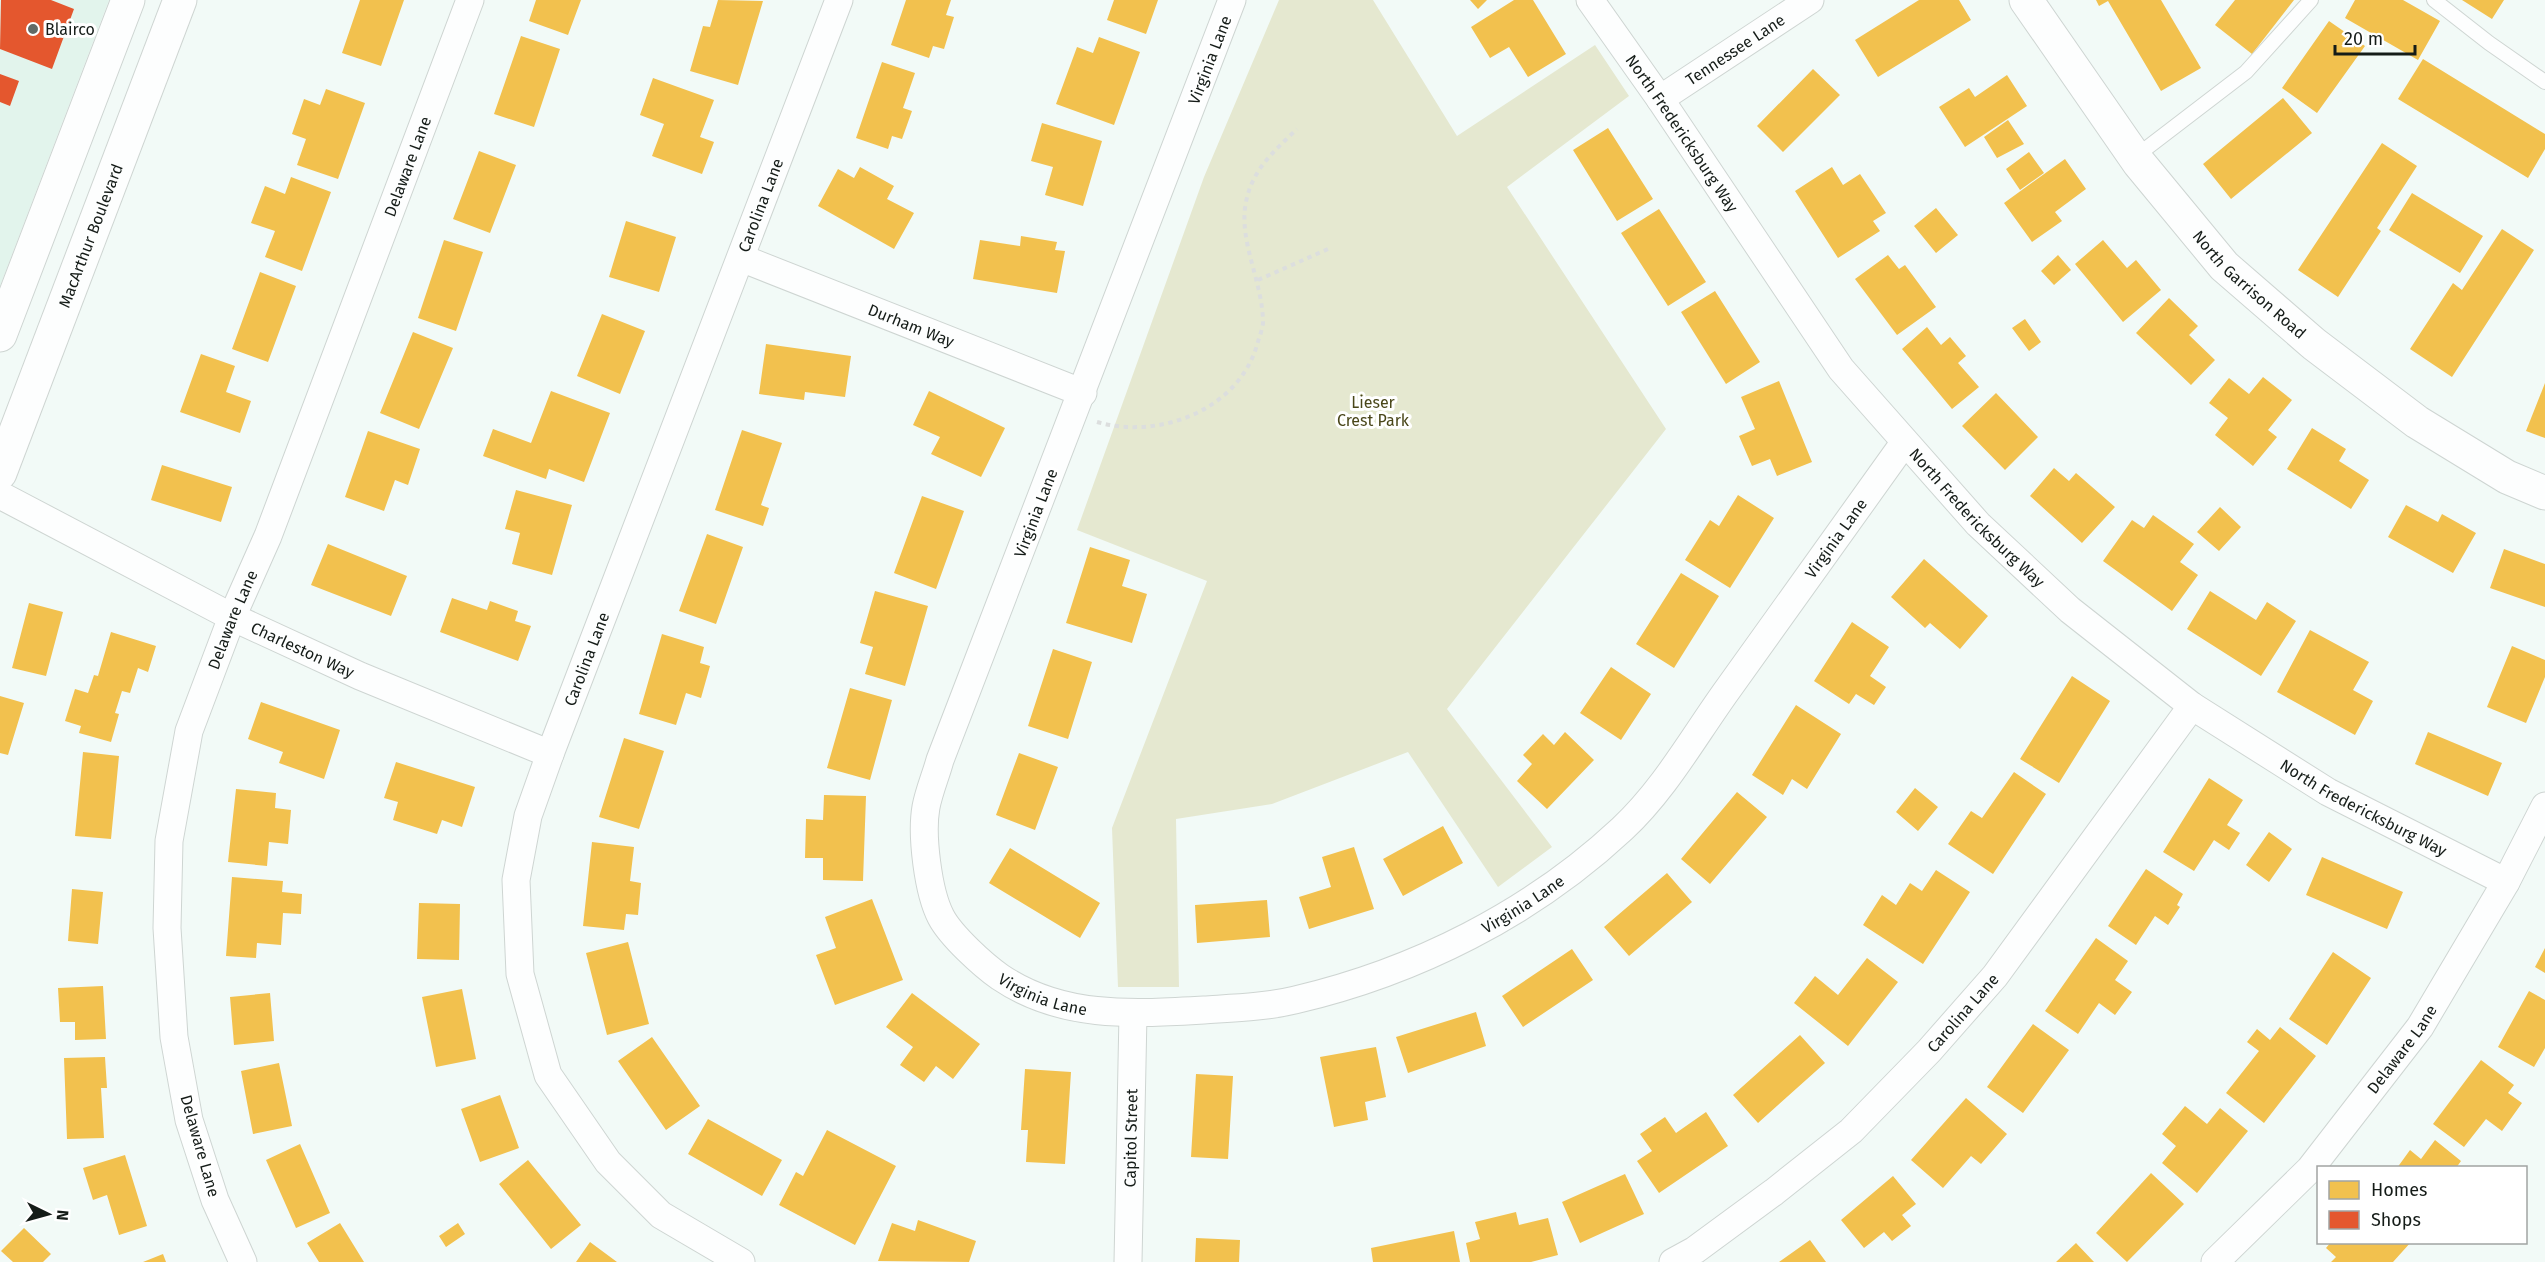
<svg xmlns="http://www.w3.org/2000/svg" width="2545" height="1262" font-family="'Fira Sans',sans-serif">
<style>
.built{fill:#e2f4ec}
.green{fill:#e5e8d0}
.homes{fill:#f2c14e}
.shops{fill:#e4572e}
.lines{fill:none;stroke-linecap:round;stroke-linejoin:round}
.service-casing{stroke:#ced5d2;stroke-width:16}
.minor-casing{stroke:#ced5d2;stroke-width:29}
.tertiary-casing{stroke:#ced5d2;stroke-width:35}
.path{stroke:#dcdede;stroke-width:4;stroke-dasharray:4.5 4.5;stroke-linecap:butt}
.service{stroke:#fdfefe;stroke-width:14}
.minor{stroke:#fdfefe;stroke-width:27}
.tertiary{stroke:#fdfefe;stroke-width:33}
.poi-dot{fill:#626a66;stroke:#fff;stroke-width:2}
.labels{text-anchor:middle;dominant-baseline:central;stroke-width:6;stroke-linejoin:round;paint-order:stroke}
.poi-label{font-size:16px;fill:#151c18;stroke:#fff;text-anchor:start}
.street-label{font-size:16px;fill:#151c18;stroke:#fff}
.park-label{font-size:16px;fill:#494619;stroke:#fff}
</style>
<rect width="100%" height="100%" fill="#f2faf7"/>
<!-- built -->
<path class="built" d="M 0,0 L 109,0 L 0,286 Z"/>
<!-- green -->
<path class="green" d="M 1279,0 L 1373,0 L 1457,136 L 1595,45 L 1629,96 L 1507,187 L 1666,429 L 1447,709 L 1552,847 L 1498,887 L 1408,752 L 1272,804 L 1176,819 L 1179,987 L 1118,987 L 1112,828 L 1207,581 L 1077,530 L 1204,177 Z"/>
<!-- homes -->
<path class="homes" d="M 360,0 L 404,0 L 381,66 L 342,53 Z
M 536,0 L 581,0 L 568,35 L 529,21 Z
M 718,0 L 763,1 L 738,85 L 690,71 L 703,26 L 710,27 Z
M 906,0 L 951,0 L 946,15 L 954,17 L 944,49 L 933,46 L 929,58 L 891,45 Z
M 1114,0 L 1158,0 L 1146,34 L 1107,20 Z
M 1470,0 L 1487,0 L 1478,9 Z
M 1514,0 L 1533,0 L 1566,54 L 1528,77 L 1509,47 L 1490,58 L 1471,27 Z
M 1919,0 L 1959,0 L 1971,20 L 1878,77 L 1855,40 Z
M 2096,0 L 2161,0 L 2201,68 L 2161,91 L 2108,1 L 2099,6 Z
M 2235,0 L 2294,0 L 2252,54 L 2215,25 Z
M 2355,0 L 2403,0 L 2440,21 L 2418,60 L 2345,18 Z
M 2462,0 L 2504,0 L 2492,19 Z
M 2329,21 L 2365,46 L 2317,113 L 2282,88 Z
M 521,36 L 560,49 L 534,127 L 494,114 Z
M 1099,37 L 1140,52 L 1114,125 L 1056,104 L 1077,47 L 1093,53 Z
M 2423,59 L 2545,134 L 2545,149 L 2528,178 L 2398,99 Z
M 882,62 L 915,73 L 903,108 L 912,111 L 902,139 L 892,136 L 888,149 L 856,138 Z
M 1813,69 L 1840,95 L 1783,152 L 1757,126 Z
M 2007,75 L 2027,106 L 1965,147 L 1939,107 L 1969,88 L 1975,97 Z
M 653,78 L 714,100 L 700,137 L 714,142 L 702,174 L 652,156 L 664,124 L 640,115 Z
M 326,89 L 365,103 L 338,179 L 297,165 L 306,139 L 292,134 L 304,99 L 320,105 Z
M 2283,98 L 2312,133 L 2231,199 L 2203,164 Z
M 2008,120 L 2024,144 L 1997,158 L 1984,137 Z
M 1042,123 L 1102,141 L 1083,206 L 1045,195 L 1053,167 L 1031,161 Z
M 1608,128 L 1653,199 L 1617,221 L 1573,150 Z
M 2382,143 L 2417,166 L 2377,228 L 2381,231 L 2338,297 L 2298,270 Z
M 479,151 L 516,165 L 490,233 L 453,219 Z
M 2029,152 L 2044,173 L 2020,190 L 2006,169 Z
M 2065,159 L 2086,189 L 2055,212 L 2062,221 L 2032,242 L 2004,203 Z
M 860,167 L 894,186 L 887,199 L 914,213 L 894,249 L 818,206 L 838,169 L 854,178 Z
M 1832,167 L 1843,185 L 1860,174 L 1886,213 L 1873,221 L 1880,231 L 1838,258 L 1795,191 Z
M 291,177 L 331,192 L 302,271 L 265,257 L 275,231 L 251,223 L 265,186 L 285,194 Z
M 2412,193 L 2483,236 L 2460,273 L 2389,230 Z
M 1936,208 L 1958,235 L 1936,253 L 1914,226 Z
M 1659,209 L 1706,282 L 1668,306 L 1621,233 Z
M 626,221 L 676,237 L 659,292 L 609,277 Z
M 2502,229 L 2534,250 L 2452,377 L 2410,349 L 2453,283 L 2462,290 Z
M 1021,236 L 1057,242 L 1055,250 L 1065,251 L 1057,293 L 973,279 L 980,240 L 1020,246 Z
M 444,240 L 483,252 L 456,331 L 418,318 Z
M 2103,240 L 2127,268 L 2136,260 L 2161,290 L 2123,322 L 2075,264 Z
M 1888,255 L 1899,269 L 1905,265 L 1936,307 L 1897,335 L 1855,279 Z
M 2058,255 L 2071,270 L 2054,285 L 2041,271 Z
M 260,272 L 296,286 L 268,362 L 232,349 Z
M 1715,291 L 1760,362 L 1726,384 L 1681,312 Z
M 2169,298 L 2198,326 L 2189,335 L 2215,360 L 2191,385 L 2136,333 Z
M 602,314 L 645,331 L 620,394 L 577,376 Z
M 2025,319 L 2041,342 L 2029,351 L 2012,328 Z
M 1927,327 L 1941,345 L 1950,337 L 1966,356 L 1958,363 L 1979,387 L 1952,409 L 1902,349 Z
M 413,332 L 453,348 L 419,429 L 380,413 Z
M 766,344 L 851,356 L 845,397 L 805,392 L 804,400 L 759,394 Z
M 201,354 L 235,366 L 226,392 L 251,401 L 240,433 L 180,412 Z
M 2263,377 L 2292,400 L 2268,430 L 2277,437 L 2253,466 L 2215,435 L 2228,418 L 2209,403 L 2229,378 L 2249,394 Z
M 1779,381 L 1812,462 L 1777,476 L 1770,459 L 1752,466 L 1739,436 L 1755,429 L 1741,397 Z
M 2545,383 L 2545,438 L 2526,431 Z
M 551,391 L 610,413 L 584,482 L 549,469 L 546,479 L 483,456 L 493,429 L 531,443 Z
M 929,391 L 1005,428 L 981,477 L 931,454 L 940,437 L 913,425 Z
M 1996,393 L 2038,437 L 2005,470 L 1962,426 Z
M 2312,428 L 2346,449 L 2339,461 L 2369,480 L 2351,509 L 2287,469 Z
M 742,430 L 782,443 L 761,505 L 769,508 L 763,526 L 715,510 Z
M 368,431 L 420,449 L 408,485 L 395,480 L 384,511 L 345,497 Z
M 162,465 L 232,487 L 221,522 L 151,500 Z
M 2054,468 L 2069,481 L 2076,473 L 2115,507 L 2082,543 L 2030,496 Z
M 516,490 L 572,505 L 552,575 L 512,564 L 520,533 L 505,529 Z
M 1738,495 L 1774,518 L 1730,588 L 1685,560 L 1710,520 L 1719,526 Z
M 922,496 L 964,511 L 936,589 L 894,573 Z
M 2406,505 L 2438,522 L 2442,514 L 2476,533 L 2453,573 L 2388,537 Z
M 2220,507 L 2241,527 L 2219,551 L 2197,532 Z
M 2153,515 L 2194,544 L 2180,562 L 2198,575 L 2172,611 L 2103,561 L 2132,520 L 2144,528 Z
M 707,534 L 743,547 L 716,624 L 679,611 Z
M 328,544 L 407,576 L 391,616 L 311,585 Z
M 1090,547 L 1130,560 L 1122,586 L 1147,594 L 1132,643 L 1066,623 Z
M 2504,549 L 2545,564 L 2545,607 L 2490,588 Z
M 1924,559 L 1988,616 L 1960,649 L 1930,623 L 1925,628 L 1891,597 Z
M 1681,573 L 1719,596 L 1674,668 L 1636,644 Z
M 875,591 L 928,606 L 905,686 L 865,674 L 873,647 L 860,643 Z
M 2210,591 L 2256,620 L 2267,602 L 2296,621 L 2261,676 L 2187,629 Z
M 452,598 L 487,610 L 490,601 L 518,611 L 515,621 L 531,626 L 518,661 L 440,632 Z
M 29,603 L 63,612 L 46,676 L 12,668 Z
M 1852,622 L 1889,647 L 1870,676 L 1886,687 L 1874,705 L 1856,694 L 1849,704 L 1814,681 Z
M 2310,630 L 2369,662 L 2353,690 L 2373,701 L 2355,735 L 2277,692 Z
M 111,632 L 156,646 L 148,672 L 138,668 L 130,693 L 122,691 L 115,713 L 119,714 L 111,742 L 79,733 L 81,726 L 65,721 L 75,689 L 88,693 L 94,675 L 98,676 Z
M 662,634 L 704,647 L 700,663 L 710,666 L 701,698 L 686,693 L 676,725 L 639,714 Z
M 2512,646 L 2545,660 L 2545,677 L 2526,723 L 2487,707 Z
M 1053,649 L 1092,662 L 1068,739 L 1028,726 Z
M 1611,667 L 1651,694 L 1621,740 L 1580,713 Z
M 2072,676 L 2110,701 L 2059,783 L 2020,759 Z
M 850,688 L 892,700 L 870,780 L 827,768 Z
M 0,696 L 24,703 L 8,755 L 0,753 Z
M 261,702 L 340,730 L 324,779 L 279,763 L 283,752 L 248,739 Z
M 1796,705 L 1841,734 L 1807,789 L 1792,779 L 1783,795 L 1752,775 Z
M 1565,732 L 1594,760 L 1547,809 L 1517,781 L 1532,764 L 1523,755 L 1543,734 L 1554,745 Z
M 2428,732 L 2502,763 L 2488,796 L 2415,764 Z
M 624,738 L 664,751 L 639,829 L 599,817 Z
M 83,752 L 119,756 L 111,839 L 75,836 Z
M 1019,753 L 1058,767 L 1035,830 L 996,815 Z
M 396,762 L 475,787 L 462,827 L 442,820 L 437,834 L 393,820 L 398,802 L 384,798 Z
M 2014,772 L 2046,794 L 1993,874 L 1948,844 L 1971,811 L 1982,818 Z
M 2209,778 L 2243,800 L 2227,825 L 2240,833 L 2229,850 L 2214,840 L 2194,871 L 2163,852 Z
M 1915,788 L 1938,807 L 1918,831 L 1896,812 Z
M 236,789 L 276,793 L 275,808 L 291,810 L 288,844 L 269,842 L 267,866 L 228,862 Z
M 1737,792 L 1767,817 L 1710,884 L 1681,859 Z
M 824,795 L 866,796 L 863,881 L 823,880 L 823,858 L 805,858 L 806,819 L 823,820 Z
M 1443,826 L 1463,863 L 1403,896 L 1383,859 Z
M 2269,832 L 2292,849 L 2269,882 L 2246,865 Z
M 592,842 L 634,847 L 630,881 L 641,883 L 638,915 L 626,914 L 624,930 L 583,926 Z
M 1354,847 L 1374,909 L 1309,929 L 1299,897 L 1331,887 L 1322,857 Z
M 1010,848 L 1100,903 L 1080,938 L 989,883 Z
M 2322,857 L 2403,892 L 2387,929 L 2306,895 Z
M 2146,869 L 2183,894 L 2177,905 L 2180,907 L 2168,925 L 2155,916 L 2136,945 L 2108,926 Z
M 1936,870 L 1970,892 L 1923,964 L 1863,925 L 1882,895 L 1896,905 L 1910,883 L 1922,891 Z
M 1667,873 L 1692,902 L 1629,956 L 1604,927 Z
M 232,877 L 283,881 L 282,892 L 302,894 L 301,914 L 283,913 L 281,945 L 257,943 L 256,958 L 226,956 Z
M 72,889 L 103,892 L 98,944 L 68,941 Z
M 872,899 L 903,980 L 835,1005 L 816,955 L 836,948 L 825,917 Z
M 1267,900 L 1270,937 L 1197,943 L 1195,905 Z
M 419,903 L 460,904 L 459,960 L 417,959 Z
M 2096,938 L 2128,961 L 2115,980 L 2132,992 L 2115,1015 L 2099,1003 L 2078,1034 L 2045,1011 Z
M 628,942 L 649,1024 L 607,1035 L 586,953 Z
M 2545,948 L 2545,973 L 2535,967 Z
M 1572,949 L 1593,980 L 1523,1027 L 1502,996 Z
M 2333,952 L 2371,978 L 2327,1045 L 2289,1019 Z
M 1867,958 L 1898,982 L 1848,1046 L 1794,1003 L 1815,976 L 1838,995 Z
M 103,986 L 106,1039 L 75,1040 L 75,1022 L 60,1022 L 58,988 Z
M 462,989 L 476,1059 L 436,1067 L 422,997 Z
M 2529,991 L 2545,1000 L 2545,1048 L 2534,1067 L 2498,1047 Z
M 270,993 L 274,1041 L 234,1045 L 230,997 Z
M 912,993 L 980,1044 L 953,1079 L 936,1066 L 924,1082 L 900,1065 L 913,1047 L 886,1027 Z
M 1476,1012 L 1486,1046 L 1408,1073 L 1396,1037 Z
M 2033,1024 L 2069,1050 L 2023,1113 L 1987,1087 Z
M 2280,1027 L 2316,1056 L 2264,1123 L 2226,1093 L 2259,1051 L 2247,1042 L 2257,1029 L 2270,1040 Z
M 1800,1035 L 1825,1063 L 1758,1123 L 1733,1095 Z
M 652,1037 L 700,1106 L 666,1130 L 618,1061 Z
M 1376,1047 L 1386,1097 L 1365,1102 L 1368,1120 L 1334,1127 L 1320,1057 Z
M 105,1057 L 107,1088 L 101,1088 L 104,1138 L 67,1139 L 64,1058 Z
M 2481,1060 L 2514,1085 L 2508,1093 L 2522,1103 L 2502,1131 L 2486,1119 L 2464,1147 L 2433,1124 Z
M 279,1063 L 292,1126 L 253,1134 L 241,1071 Z
M 1025,1069 L 1071,1072 L 1065,1164 L 1026,1162 L 1028,1130 L 1021,1130 Z
M 1196,1074 L 1233,1076 L 1228,1159 L 1191,1157 Z
M 500,1095 L 519,1148 L 480,1162 L 461,1109 Z
M 1966,1098 L 2007,1134 L 1981,1164 L 1971,1156 L 1943,1188 L 1911,1160 Z
M 2185,1106 L 2207,1124 L 2220,1108 L 2248,1131 L 2197,1193 L 2162,1163 L 2176,1146 L 2162,1134 Z
M 1706,1112 L 1728,1146 L 1659,1193 L 1637,1161 L 1652,1151 L 1640,1134 L 1665,1117 L 1676,1133 Z
M 708,1119 L 782,1160 L 762,1196 L 688,1154 Z
M 827,1130 L 896,1166 L 855,1245 L 779,1205 L 796,1172 L 803,1176 Z
M 2435,1140 L 2461,1161 L 2456,1168 L 2397,1168 L 2410,1150 L 2421,1159 Z
M 300,1144 L 330,1213 L 296,1228 L 266,1160 Z
M 125,1155 L 147,1226 L 119,1235 L 107,1195 L 93,1200 L 83,1168 Z
M 528,1160 L 581,1225 L 551,1249 L 499,1184 Z
M 2151,1173 L 2184,1204 L 2127,1262 L 2096,1233 Z
M 1625,1174 L 1644,1214 L 1580,1243 L 1562,1202 Z
M 1893,1176 L 1916,1204 L 1902,1215 L 1911,1226 L 1892,1241 L 1884,1232 L 1864,1248 L 1841,1220 Z
M 1516,1212 L 1519,1225 L 1548,1218 L 1558,1255 L 1531,1262 L 1470,1262 L 1466,1243 L 1480,1239 L 1475,1222 Z
M 918,1220 L 976,1241 L 969,1262 L 878,1261 L 892,1223 L 915,1231 Z
M 340,1223 L 364,1262 L 319,1262 L 307,1243 Z
M 458,1223 L 465,1234 L 446,1247 L 439,1236 Z
M 24,1228 L 51,1254 L 43,1262 L 13,1262 L 1,1251 Z
M 1454,1231 L 1460,1262 L 1373,1262 L 1371,1248 Z
M 1196,1238 L 1240,1240 L 1239,1262 L 1195,1262 Z
M 1810,1240 L 1826,1262 L 1779,1262 Z
M 590,1242 L 617,1262 L 576,1262 Z
M 2331,1242 L 2411,1242 L 2393,1262 L 2331,1262 L 2336,1257 L 2326,1248 Z
M 2076,1243 L 2094,1262 L 2056,1262 Z
M 163,1254 L 166,1262 L 143,1262 Z"/>
<!-- shops -->
<path class="shops" d="M 1,0 L 51,0 L 74,9 L 52,69 L 0,49 Z
M 0,74 L 19,81 L 10,106 L 0,102 Z"/>
<g class="lines">
<!-- service casing -->
<g class="service-casing">
<path id="service" d="M 2434,0 L 2489,43 L 2545,82
M 2135,157 L 2246,72 L 2311,0"/>
</g>
<!-- minor casing -->
<g class="minor-casing">
<g id="minor">
<path id="s1" d="M 1232,0 L 940,760 C 936,775 929,791 926,807 C 921,835 928,892 941,917 C 951,936 983,965 1000,977 C 1062,1019 1133,1014 1204,1010 C 1234,1008 1266,1007 1295,1000 C 1415,972 1531,914 1622,829 C 1665,789 1694,736 1728,689 C 1786,607 1845,525 1904,443"/>
<path id="s2" d="M 1590,0 L 1660,99 L 1841,369 L 1978,524 L 2070,610 L 2192,706 L 2328,792 L 2506,882"/>
<path id="s3" d="M 1660,99 L 1810,0"/>
<path id="s4" d="M 741,258 L 1083,393"/>
<path id="s5" d="M 0,495 L 232,617 L 360,676 L 550,754"/>
<path id="s6" d="M 243,1262 L 215,1200 L 189,1120 L 174,1037 L 167,928 L 169,841 L 189,731 L 232,617 L 268,536 L 470,0"/>
<path id="s7" d="M 741,1262 L 661,1215 L 608,1162 L 548,1075 L 520,974 L 516,880 L 528,816 L 550,754 L 839,0"/>
<path id="s8" d="M 1128,1262 L 1133,1014"/>
<path id="s9" d="M 1673,1262 L 1695,1250 L 1774,1192 L 1851,1131 L 1929,1051 L 1995,976 L 2192,706"/>
<path id="s10" d="M 2215,1262 L 2310,1169 L 2420,1027 L 2506,882 L 2545,806"/>
</g>
</g>
<!-- tertiary casing -->
<g class="tertiary-casing">
<g id="tertiary">
<path id="s11" d="M 2026,0 L 2139,163 L 2224,266 L 2314,344 L 2417,422 L 2507,477 L 2545,493"/>
<path d="M 0,335 L 128,0"/>
<path id="s12" d="M 0,473 L 180,0"/>
</g>
</g>
<!-- path -->
<path class="path" d="M 1258,280 L 1328,249
M 1097,422 C 1159,440 1238,410 1257,345 C 1259,338 1262,331 1263,323 C 1263,282 1238,241 1246,202 C 1252,170 1274,151 1297,129"/>
<!-- service -->
<use href="#service" class="service"/>
<!-- minor -->
<use href="#minor" class="minor"/>
<!-- tertiary -->
<use href="#tertiary" class="tertiary"/>
</g>
<!-- markers -->
<circle class="poi-dot" cx="33" cy="29" r="6"/>
<g class="labels">
<!-- poi labels -->
<g class="poi-label">
<text x="45" y="29">Blairco</text>
</g>
<!-- street labels -->
<g class="street-label">
<text stroke="none"><textPath href="#s3" startOffset="90">Tennessee Lane</textPath></text>
<text transform="translate(1210 60) rotate(-69)">Virginia Lane</text>
<text stroke="none"><textPath href="#s2" startOffset="162">North Fredericksburg Way</textPath></text>
<text stroke="none"><textPath href="#s6" startOffset="1150">Delaware Lane</textPath></text>
<text stroke="none"><textPath href="#s7" startOffset="1191">Carolina Lane</textPath></text>
<text stroke="none"><textPath href="#s12" startOffset="254">MacArthur Boulevard</textPath></text>
<text stroke="none"><textPath href="#s11" startOffset="363">North Garrison Road</textPath></text>
<text stroke="none"><textPath href="#s4" startOffset="183">Durham Way</textPath></text>
<text transform="translate(1036 513) rotate(-69)">Virginia Lane</text>
<text stroke="none"><textPath href="#s2" startOffset="648">North Fredericksburg Way</textPath></text>
<text stroke="none"><textPath href="#s1" startOffset="2097">Virginia Lane</textPath></text>
<text stroke="none"><textPath href="#s6" startOffset="664">Delaware Lane</textPath></text>
<text stroke="none"><textPath href="#s5" startOffset="340">Charleston Way</textPath></text>
<text stroke="none"><textPath href="#s7" startOffset="705">Carolina Lane</textPath></text>
<text stroke="none"><textPath href="#s2" startOffset="1134">North Fredericksburg Way</textPath></text>
<text stroke="none"><textPath href="#s1" startOffset="1611">Virginia Lane</textPath></text>
<text stroke="none"><textPath href="#s1" startOffset="1107">Virginia Lane</textPath></text>
<text stroke="none"><textPath href="#s9" startOffset="384">Carolina Lane</textPath></text>
<text stroke="none"><textPath href="#s10" startOffset="284">Delaware Lane</textPath></text>
<text stroke="none"><textPath href="#s8" startOffset="124">Capitol Street</textPath></text>
<text transform="translate(200 1146) rotate(74)">Delaware Lane</text>
</g>
<!-- park labels -->
<g class="park-label">
<text x="1373" y="402">Lieser<tspan x="1373" dy="18">Crest Park</tspan></text>
</g>
</g>
<!-- legend -->
<rect x="2317" y="1166" width="210" height="78" fill="#ffffff" stroke="#a1a4a3" stroke-width="1.5"/>
<rect x="2329" y="1181" width="30" height="18" fill="#f2c14e" stroke="#a1a4a3" stroke-width="1.5"/>
<text x="2371" y="1196" font-size="18" fill="#151c18">Homes</text>
<rect x="2329" y="1211" width="30" height="18" fill="#e4572e" stroke="#a1a4a3" stroke-width="1.5"/>
<text x="2371" y="1226" font-size="18" fill="#151c18">Shops</text>
<!-- north arrow -->
<g transform="translate(48 1214) rotate(95)" stroke="#ffffff" stroke-width="4.5" paint-order="stroke">
<path d="M0-4.5L10 22L0 15L-10 22Z" fill="#151c18"/>
<text y="-9" font-size="16" font-weight="bold" text-anchor="middle" fill="#151c18">N</text>
</g>
<!-- scale -->
<path d="M2335 45v9h80v-9" fill="none" stroke="#151c18" stroke-width="3"/>
<text x="2344" y="45" font-size="18" fill="#151c18" stroke="#ffffff" stroke-width="4.5" paint-order="stroke">20 m</text>
</svg>
